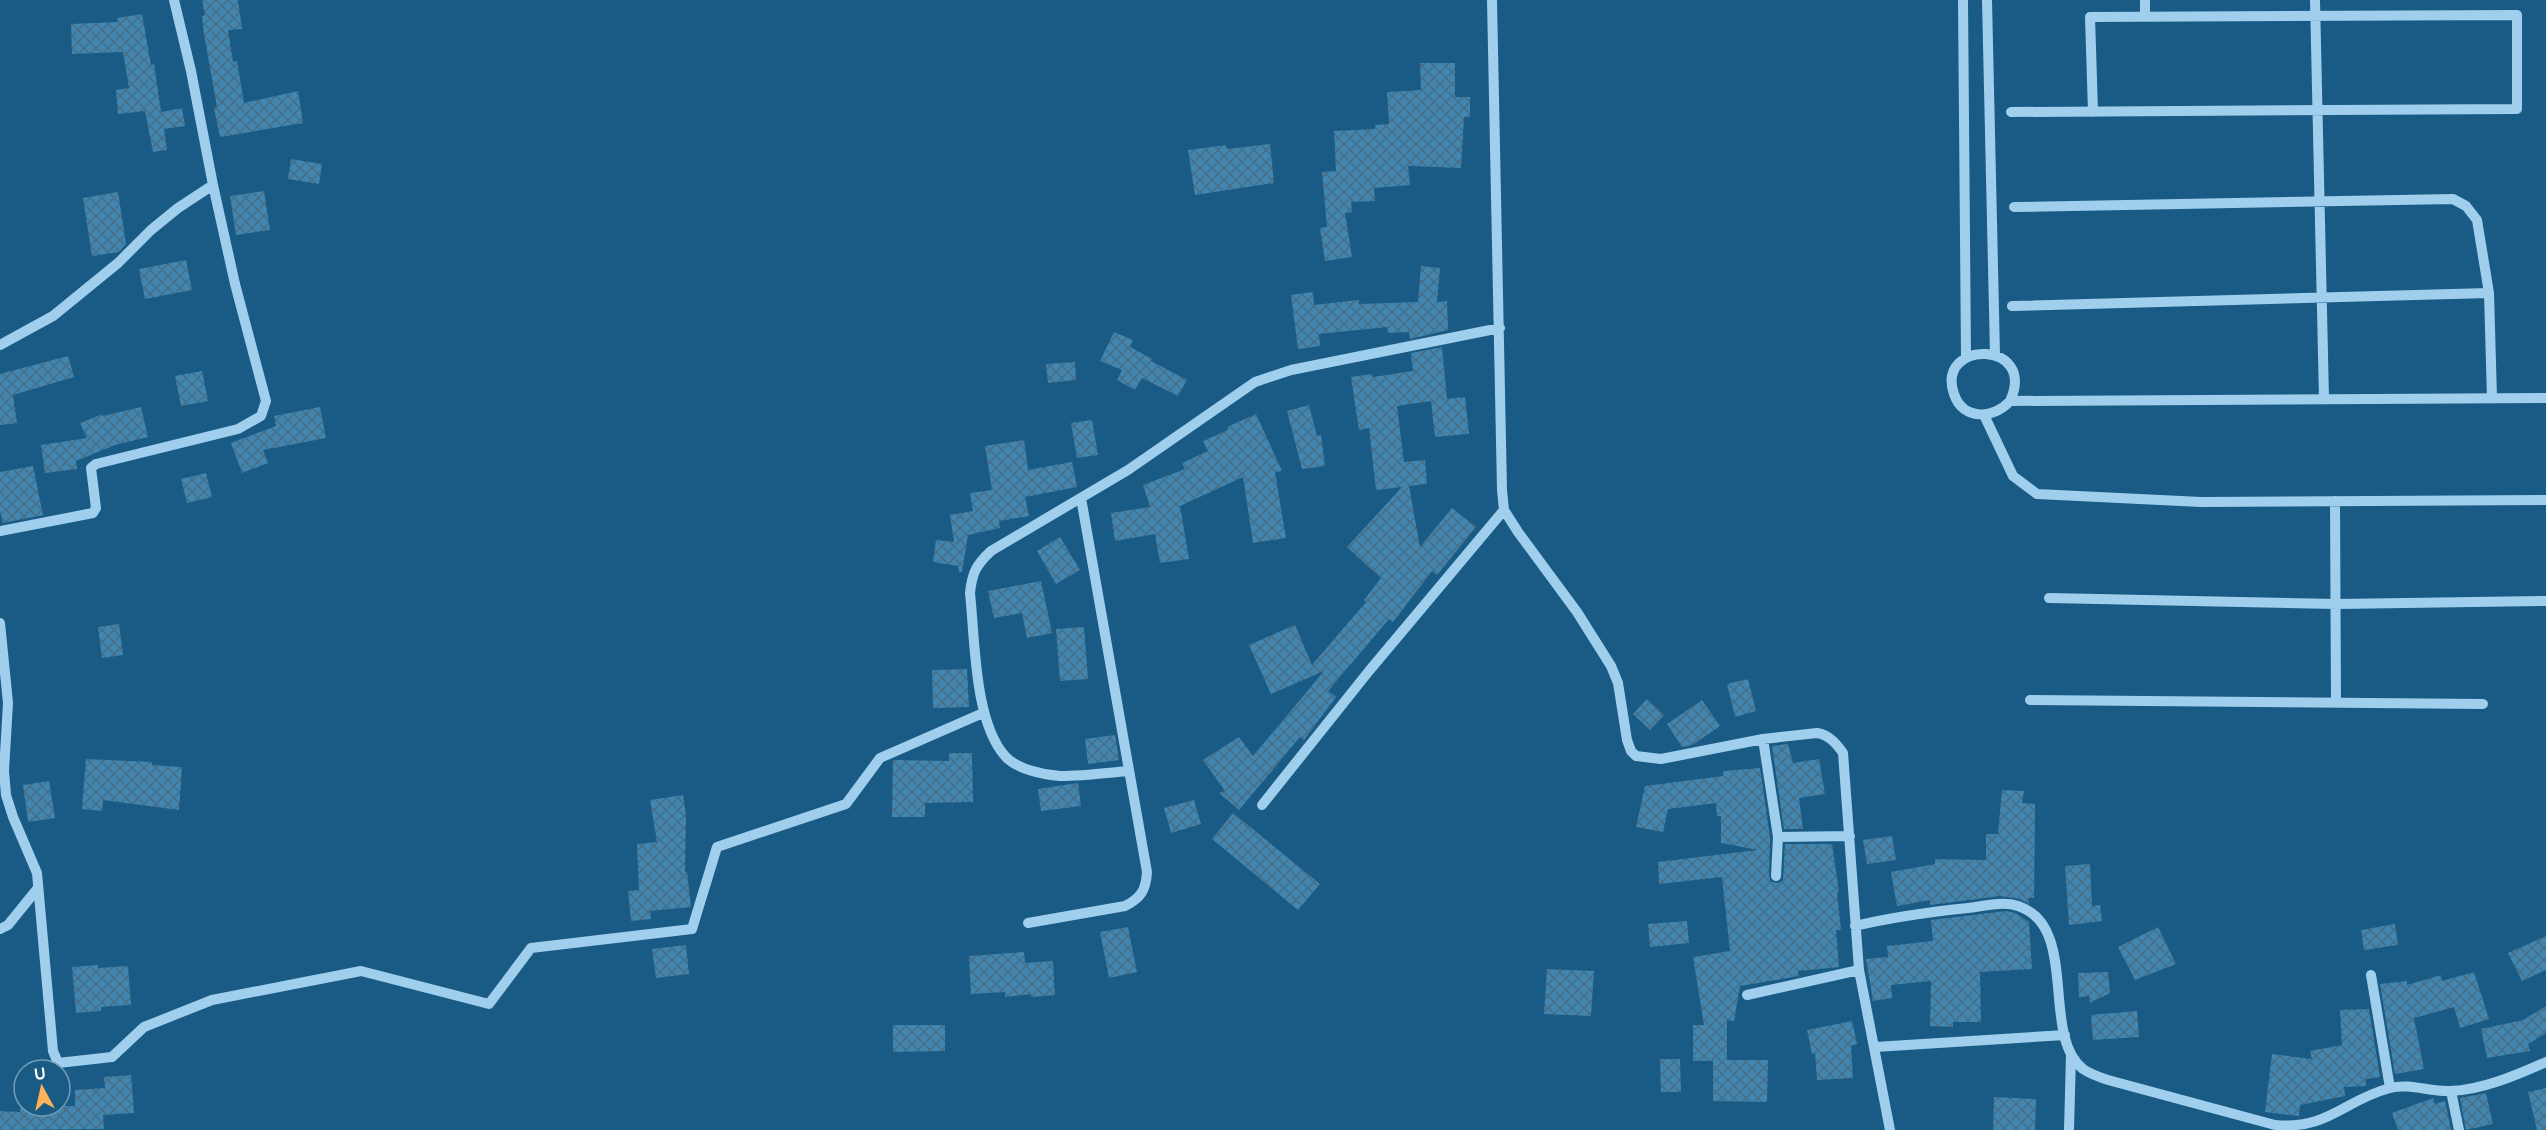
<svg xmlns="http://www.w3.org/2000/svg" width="2546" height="1130" font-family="Cabin,sans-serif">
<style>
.building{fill:url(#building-cross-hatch)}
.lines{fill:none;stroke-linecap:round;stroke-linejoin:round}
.minor{stroke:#9fcfec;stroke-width:10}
</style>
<defs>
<pattern id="building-cross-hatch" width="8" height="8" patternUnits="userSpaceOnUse" patternTransform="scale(1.5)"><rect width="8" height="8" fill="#4285ae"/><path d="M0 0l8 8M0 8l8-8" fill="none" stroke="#466e87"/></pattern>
</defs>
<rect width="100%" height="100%" fill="#195b84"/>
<!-- building -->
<path class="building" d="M 202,0 L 238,0 L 242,29 L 228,30 L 233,62 L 237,61 L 244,103 L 298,91 L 303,123 L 220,137 L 214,108 L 217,107 L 204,34 L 202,16 L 205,15 Z
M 142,14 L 151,65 L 154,64 L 161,112 L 182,108 L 185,126 L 164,129 L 167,150 L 153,152 L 145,111 L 118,114 L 116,90 L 129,88 L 123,52 L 72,54 L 71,24 L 118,22 L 117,18 Z
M 1420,63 L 1455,63 L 1455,97 L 1470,97 L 1470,117 L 1464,117 L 1461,168 L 1408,166 L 1410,185 L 1374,188 L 1375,201 L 1351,202 L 1352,212 L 1345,213 L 1352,257 L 1325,261 L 1320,228 L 1327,227 L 1322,172 L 1336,171 L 1334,131 L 1375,129 L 1375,125 L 1389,124 L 1387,92 L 1421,90 Z
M 1270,144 L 1274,183 L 1195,195 L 1188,150 L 1226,145 L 1227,149 Z
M 291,159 L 322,164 L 319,184 L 288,179 Z
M 264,191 L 270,230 L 236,235 L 230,196 Z
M 118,192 L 126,244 L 119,252 L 92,256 L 83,198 Z
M 186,260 L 192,290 L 145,299 L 139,269 Z
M 1421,266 L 1440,268 L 1437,302 L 1447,301 L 1448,330 L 1410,339 L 1409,332 L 1388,333 L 1387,327 L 1319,334 L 1320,346 L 1298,349 L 1291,295 L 1313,292 L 1314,305 L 1359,300 L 1359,304 L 1418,302 Z
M 1114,332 L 1133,340 L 1130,347 L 1152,359 L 1151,361 L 1187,380 L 1178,396 L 1142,378 L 1135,390 L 1117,380 L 1122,370 L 1100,361 Z
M 1442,347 L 1447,399 L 1465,397 L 1469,434 L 1435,437 L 1431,401 L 1397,406 L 1404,462 L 1425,460 L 1427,484 L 1409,486 L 1420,547 L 1452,508 L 1476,527 L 1437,575 L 1432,571 L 1393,622 L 1389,619 L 1328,691 L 1336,697 L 1304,740 L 1300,737 L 1239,810 L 1219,793 L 1225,791 L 1203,760 L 1239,737 L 1253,756 L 1324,671 L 1271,694 L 1249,645 L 1295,625 L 1312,665 L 1366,602 L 1364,600 L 1381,578 L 1347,547 L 1402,487 L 1376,490 L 1369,428 L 1359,430 L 1351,377 L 1372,374 L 1373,377 L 1413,371 L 1411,353 Z
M 68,356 L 74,377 L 13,395 L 17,423 L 0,425 L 0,374 Z
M 1075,362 L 1076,380 L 1048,383 L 1046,364 Z
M 202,371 L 208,401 L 181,406 L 175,376 Z
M 1309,405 L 1317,436 L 1321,435 L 1325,466 L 1302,469 L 1287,411 Z
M 141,407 L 148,437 L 115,445 L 76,461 L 77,469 L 45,473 L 41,445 L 87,438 L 80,423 L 103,414 L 103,416 Z
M 320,407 L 326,438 L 263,450 L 268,463 L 242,473 L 231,443 L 276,426 L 274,416 Z
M 1256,414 L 1282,471 L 1275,472 L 1286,538 L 1253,543 L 1243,477 L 1180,506 L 1189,559 L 1160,563 L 1155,534 L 1115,541 L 1111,513 L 1150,507 L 1143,485 L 1185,469 L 1182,463 L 1208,451 L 1203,441 L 1228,430 L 1227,427 Z
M 1092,420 L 1098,455 L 1077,458 L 1071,423 Z
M 1024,440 L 1028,470 L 1072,462 L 1077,487 L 1025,497 L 1029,516 L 999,521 L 1000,528 L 968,535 L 962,572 L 959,572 L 958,566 L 933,562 L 936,540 L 954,542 L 950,515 L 973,511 L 970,493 L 992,490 L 985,446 Z
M 33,466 L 43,515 L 3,523 L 0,511 L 0,472 Z
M 206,473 L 212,497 L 187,503 L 181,479 Z
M 1060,537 L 1080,570 L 1056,584 L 1037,551 Z
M 1041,581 L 1052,633 L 1027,638 L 1022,613 L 994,618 L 988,591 Z
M 119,624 L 123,655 L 102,658 L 98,627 Z
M 1084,627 L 1088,679 L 1060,681 L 1056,629 Z
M 967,669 L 969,707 L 933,708 L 932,670 Z
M 1748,679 L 1756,711 L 1735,717 L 1727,684 Z
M 1647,699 L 1664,715 L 1650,730 L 1633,714 Z
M 1702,700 L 1720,726 L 1692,745 L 1682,747 L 1667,724 Z
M 1115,735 L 1119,760 L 1088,764 L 1085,739 Z
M 1788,744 L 1793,763 L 1819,759 L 1825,794 L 1799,798 L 1803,829 L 1784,829 L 1772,746 Z
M 949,753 L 972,753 L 973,802 L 925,803 L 925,817 L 892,817 L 893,760 L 949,761 Z
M 86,759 L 152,762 L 152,765 L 182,767 L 179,810 L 103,800 L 102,811 L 82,809 Z
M 1760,768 L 1770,837 L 1769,876 L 1771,882 L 1779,883 L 1783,880 L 1785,844 L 1832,844 L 1839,892 L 1837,892 L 1841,930 L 1836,930 L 1839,967 L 1798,971 L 1799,976 L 1740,986 L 1734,1021 L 1727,1020 L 1727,1060 L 1768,1060 L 1767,1102 L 1713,1101 L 1713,1061 L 1693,1061 L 1693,1025 L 1704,1025 L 1693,957 L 1730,951 L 1722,877 L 1659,884 L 1658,862 L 1758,850 L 1721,843 L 1721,816 L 1717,816 L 1716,803 L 1668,809 L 1663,832 L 1636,827 L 1645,786 L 1723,776 L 1723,771 Z
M 49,781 L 55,818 L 28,822 L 23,785 Z
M 1078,783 L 1081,806 L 1041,811 L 1038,789 Z
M 2002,790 L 2024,791 L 2022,803 L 2035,804 L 2034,898 L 2028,898 L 2029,904 L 2020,899 L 2000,896 L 1930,905 L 1930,900 L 1897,906 L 1891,872 L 1935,864 L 1935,859 L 1986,860 L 1986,834 L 1998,834 Z
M 683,795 L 686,815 L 685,872 L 687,872 L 691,907 L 650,911 L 651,919 L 631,921 L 628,891 L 639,890 L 637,844 L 657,842 L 650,800 Z
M 1194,800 L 1201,824 L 1171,833 L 1164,808 Z
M 1233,813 L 1320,884 L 1298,910 L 1212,839 Z
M 1892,836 L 1896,860 L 1867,864 L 1863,840 Z
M 2090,864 L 2092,906 L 2100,905 L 2102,921 L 2069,925 L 2065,866 Z
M 2006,911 L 2015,913 L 2029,922 L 2032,969 L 1980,972 L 1981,1022 L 1953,1022 L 1953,1027 L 1930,1026 L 1931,981 L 1891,985 L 1892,998 L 1873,1001 L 1866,959 L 1888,957 L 1887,946 L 1933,941 L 1931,920 Z
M 1687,921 L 1689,943 L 1650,947 L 1648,924 Z
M 2395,924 L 2398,945 L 2364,950 L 2361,930 Z
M 1128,927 L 1137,972 L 1109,978 L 1100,932 Z
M 2158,927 L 2176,964 L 2135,980 L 2118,947 Z
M 2546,936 L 2546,970 L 2522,981 L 2508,953 Z
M 686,945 L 689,974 L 656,978 L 652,949 Z
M 1024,952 L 1025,963 L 1053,961 L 1055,995 L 1031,997 L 1031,994 L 1005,997 L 1005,992 L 971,994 L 969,956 Z
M 98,965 L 98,968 L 128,966 L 131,1005 L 101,1007 L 101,1011 L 76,1013 L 72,967 Z
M 1547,969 L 1594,971 L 1591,1016 L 1544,1014 Z
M 2108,972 L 2110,993 L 2090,1003 L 2089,996 L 2079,997 L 2078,973 Z
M 2474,972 L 2489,1019 L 2460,1028 L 2454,1007 L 2414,1018 L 2424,1069 L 2395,1074 L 2380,984 L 2407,981 L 2407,985 L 2441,975 L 2442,981 Z
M 2546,1006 L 2546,1033 L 2528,1044 L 2530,1051 L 2487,1058 L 2481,1029 L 2523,1020 Z
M 2369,1009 L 2380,1077 L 2366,1079 L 2366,1086 L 2344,1087 L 2345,1096 L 2300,1105 L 2299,1116 L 2265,1112 L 2272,1054 L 2312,1059 L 2310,1051 L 2342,1045 L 2340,1010 Z
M 2137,1011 L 2139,1037 L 2093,1040 L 2091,1015 Z
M 1852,1021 L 1857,1044 L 1851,1046 L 1853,1078 L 1817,1080 L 1815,1053 L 1812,1054 L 1807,1030 Z
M 893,1025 L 945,1025 L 945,1051 L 893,1052 Z
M 1660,1059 L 1680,1059 L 1681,1092 L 1661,1092 Z
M 131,1075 L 134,1113 L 103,1115 L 104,1129 L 0,1130 L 0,1111 L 20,1112 L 20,1106 L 75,1106 L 75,1090 L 105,1088 L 104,1077 Z
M 2546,1088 L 2546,1130 L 2537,1130 L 2528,1092 Z
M 2486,1093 L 2493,1124 L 2466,1130 L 2460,1098 Z
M 1994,1097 L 2036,1099 L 2035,1130 L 1993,1130 Z
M 2433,1098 L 2435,1104 L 2445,1101 L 2451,1130 L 2398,1130 L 2392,1113 Z"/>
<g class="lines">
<!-- minor -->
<path class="minor" d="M 1492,0 L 1502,490 L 1504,510 L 1518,532 L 1577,612 L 1611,666 L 1618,683 L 1627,740 L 1631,751 L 1636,756 L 1661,759 L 1763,739 L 1817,733 C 1829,735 1836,743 1843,753 L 1859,970 L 1890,1130
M 1963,0 L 1966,358
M 1987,0 L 1995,355
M 2145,0 L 2145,17
M 2315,0 L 2324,399
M 2011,112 L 2517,109 L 2517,15 L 2090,17 L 2093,112
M 2014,207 L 2453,199 L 2466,206 L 2477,220 L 2489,293
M 2012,306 L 2489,293 L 2492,398
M 0,345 L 53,316 L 118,263 L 151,230 L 178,208 L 213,185 L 191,71 L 174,0
M 2010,401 C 2038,340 1935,339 1954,394 C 1963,421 1994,419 2010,401 L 2546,398
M 1984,415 L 2013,476 L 2037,494 L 2201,502 L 2546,500
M 2335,501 L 2336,701
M 0,531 L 93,513 L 96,508 L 91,468 L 96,464 L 238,429 L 261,416 L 266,401 L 235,284 L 213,185
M 2049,598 L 2337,604 L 2546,601
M 0,623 L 8,703 L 4,771 L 6,795 L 13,817 L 37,873 L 53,1051 L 58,1063 L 112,1057 L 144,1027 L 212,1000 L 361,971 L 489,1004 L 531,948 L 692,929 L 717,847 L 846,804 L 880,758 L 983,713
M 2030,700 L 2483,704
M 1763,739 L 1778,837 L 1776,876
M 1128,771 C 1106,773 1082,776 1060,776 C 1044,775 1016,769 1005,756 C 974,721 975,639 970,593 C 972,573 976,565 991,551 L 1128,470 L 1255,382 L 1291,370 L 1500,328
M 1262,805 L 1369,671 L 1504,510
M 1778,837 L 1850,836
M 1028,923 L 1125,906 C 1141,898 1146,890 1147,872 L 1081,498
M 1855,926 C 1892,917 1930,912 1968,908 C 1984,906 2003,901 2018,906 C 2080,926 2040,1035 2083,1069 C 2090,1074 2099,1077 2108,1080 L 2275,1125 C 2328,1130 2344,1100 2390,1088 C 2410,1083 2430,1092 2450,1091 C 2482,1090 2517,1075 2546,1062
M 0,929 L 8,925 L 38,888
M 2371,975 L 2390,1088
M 1747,995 L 1859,970
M 1875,1047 L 2065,1035
M 2451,1091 L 2459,1130
M 2069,1130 L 2071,1055"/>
</g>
<!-- north arrow -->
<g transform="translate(42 1088) rotate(352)"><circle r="28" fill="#195b84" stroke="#759db5" stroke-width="1.5"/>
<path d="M0-4.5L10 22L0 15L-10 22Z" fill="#feb25a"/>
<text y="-9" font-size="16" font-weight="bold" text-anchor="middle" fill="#ffffff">U</text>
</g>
</svg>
